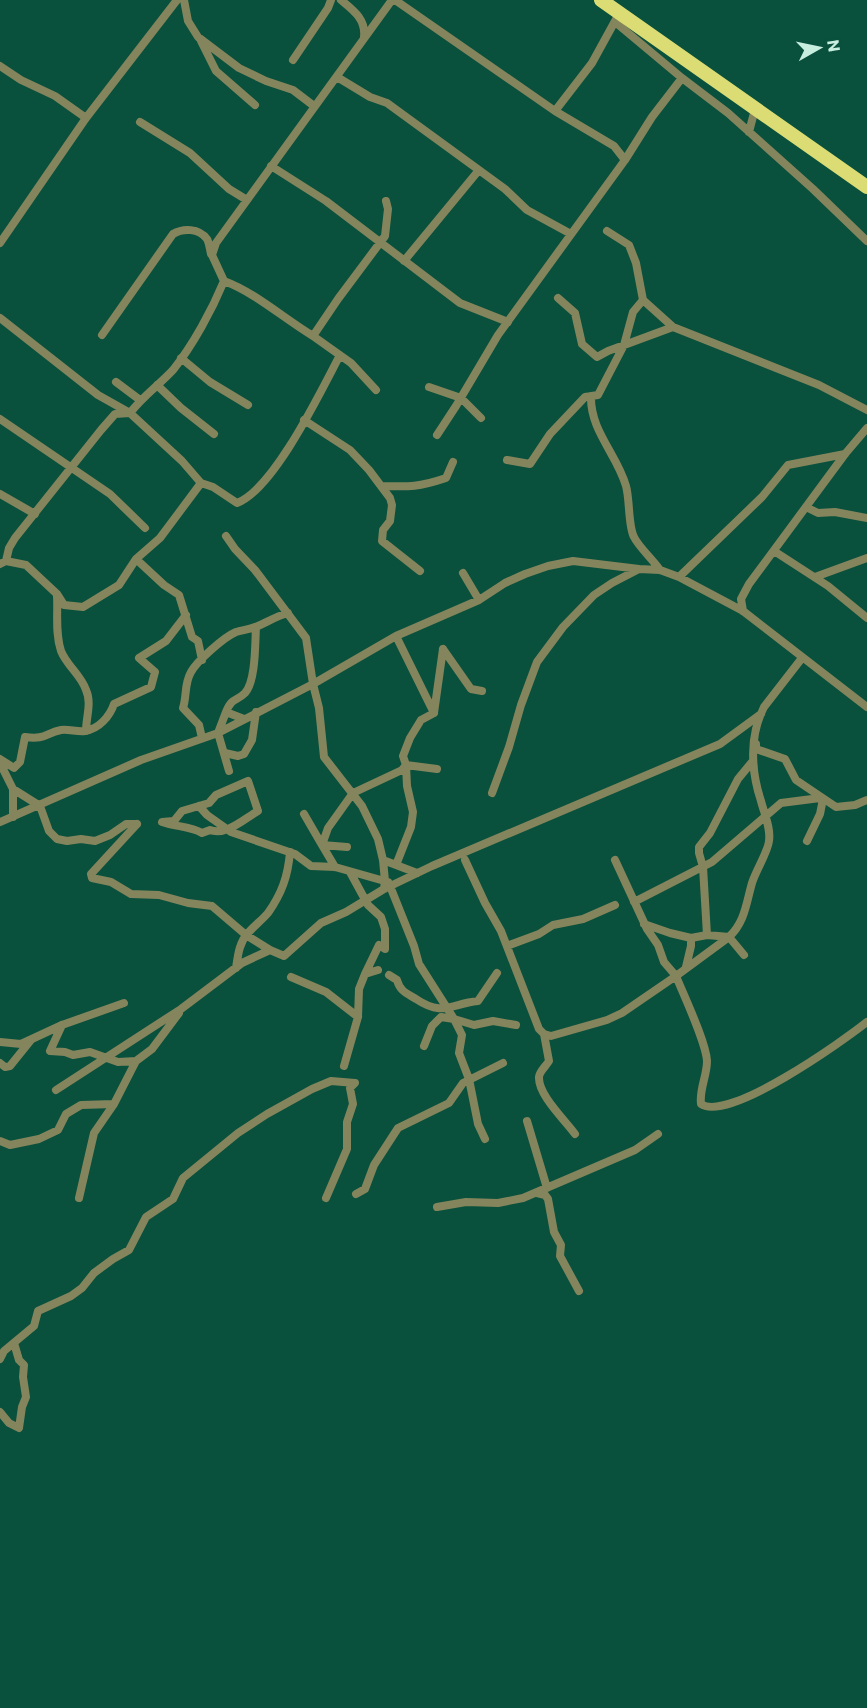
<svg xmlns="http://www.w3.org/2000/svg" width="867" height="1708" font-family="Commissioner,sans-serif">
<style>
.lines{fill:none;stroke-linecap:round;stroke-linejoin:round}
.street{stroke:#84855c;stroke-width:8}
.highway{stroke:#dbdc73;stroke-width:14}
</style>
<rect width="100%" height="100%" fill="#09503d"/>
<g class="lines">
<!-- street -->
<path class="street" d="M 184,0 L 188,21 L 198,37 L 239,68 L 266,81 L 293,90 L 314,106
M 341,0 C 353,10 366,19 364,37
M 395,0 L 555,111
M 615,22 L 682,78 L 728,113 L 813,189 L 867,241
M 201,41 L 216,71 L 255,105
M 293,60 L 328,8 L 331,0
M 0,66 L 21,80 L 55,96 L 86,118
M 337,77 L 370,97 L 387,103 L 505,189 L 527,210 L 571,234
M 140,122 L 190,153 L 229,189 L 247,200
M 749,132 L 755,109
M 625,160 L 652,117 L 682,78
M 271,166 L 326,201 L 460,303 L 508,322
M 607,231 L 629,245 L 636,263 L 643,300 L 673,327
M 0,243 L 86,118 L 177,0
M 404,261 L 479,170
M 224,281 C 256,293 283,318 313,336
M 558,298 L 575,313 L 582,344 L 597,357 L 608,351 L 673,327 L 819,385 L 867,410
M 0,318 L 98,395 L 130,413 L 182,461 L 201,483 L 213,487 L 237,503 C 274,489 321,391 340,355
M 102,335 L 173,234 C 183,228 199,228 207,239 C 209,242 210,250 211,254
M 181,358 L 210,382 L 248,405
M 116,382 L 140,400
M 157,385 L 181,408 L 214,434
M 429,387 L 461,398 L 481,418
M 376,390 L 351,363 L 313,336 L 338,299 L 385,236 L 388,209 L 386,201
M 591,396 C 590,431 617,454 626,486 C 630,500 628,526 634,537 C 638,546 654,561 660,570
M 0,419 L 110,494 L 145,528
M 304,420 L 350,450 L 369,470 L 390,498 L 392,505 L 390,521 L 383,530 L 382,541 L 420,571
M 437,435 L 456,406 L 498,335 L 625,160 L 614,146 L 555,111 L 592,63 L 620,12
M 507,460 L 530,464 L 550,434 L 585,397 L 598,395 L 624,345 L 633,312 L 643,300
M 382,486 C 410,487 419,487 446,478 L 453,462
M 0,494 L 35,514
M 806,507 L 818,513 L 835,512 L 867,518
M 226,536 L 235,549 L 255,570 L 306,638 L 313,684 L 319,708 L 324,757 L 362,806 L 378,839 L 383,860 L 385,881 L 384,889
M 774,551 L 828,586 L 867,618
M 136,559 L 164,585 L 179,595 L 192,637 L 198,641 L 202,660
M 6,561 L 9,548 L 15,538 L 101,430 L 115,414 L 130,413 C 143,396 159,385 173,370 C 193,345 212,310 224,281 L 212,255 L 216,243 L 392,0
M 0,564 L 6,561 L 26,565 L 57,594 L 64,605 L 83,607 L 119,585 L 136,559 L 160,538 L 201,483
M 463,573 L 479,600
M 679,577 L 762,497 L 788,465 L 845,454
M 815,577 L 867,558
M 57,596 C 58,614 55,633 61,651 C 67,666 81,675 86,690 C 92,703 86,717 86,731
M 743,611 L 741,599 L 749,584 L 845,454 L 867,428
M 396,636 L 434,713
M 443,649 L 471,689 L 482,691
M 802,658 L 764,707 C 749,736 751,771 761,801 C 764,813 771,828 769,841 C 768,852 756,870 752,883 C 746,904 745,922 729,937 L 676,976 C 684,996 706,1042 707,1061 C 707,1076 699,1090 701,1104 C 728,1123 843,1041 867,1022
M 226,712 C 232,697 236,702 245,693 C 256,681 255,643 256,627
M 434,713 L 443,649
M 202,738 L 199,725 L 183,708 C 187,696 184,684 191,672 C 197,661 224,637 236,632 C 243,630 251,629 258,626 C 269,621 277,616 288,613
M 756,744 L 756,749 L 785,759 L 796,780 L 836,807 L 855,805 L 867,800
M 225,753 L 238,756 L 244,754 L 252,740 L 256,712
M 0,759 L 14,768 L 20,762 L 25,737 C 46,740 45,733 61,730 C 69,729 77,732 85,731 C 99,729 110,716 114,704 L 151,687 L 155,672 L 139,658 L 166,641 L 186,615
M 0,763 L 13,789 L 40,806 L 49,831 L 57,839 L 67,841 L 81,839 L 95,841 L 110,835 L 126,824 L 137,824
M 229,771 L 218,733 L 226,712 L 244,719
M 248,781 L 258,811 C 244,819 226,836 210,830 L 202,833 C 190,826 176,827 162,822 L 174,821 L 182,811 L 209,803 L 216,795 Z
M 13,789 L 13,817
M 492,793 L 509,747 L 521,705 L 537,662 L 563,627 L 594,595 L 612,583 L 639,569 L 660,570 L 679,577 L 743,611 L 867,707
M 199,806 L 207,815 L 231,832 L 295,854 L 311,866 L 335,867 L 388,882
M 304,814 L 322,845 L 347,847
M 0,822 L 141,760 L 218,733 L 313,684 L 396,636 L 479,600 L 505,583 L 525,574 L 548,566 L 573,561 L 639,569
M 137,824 L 91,874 L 92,878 L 111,882 L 131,894 L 159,895 L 188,903 L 212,906 L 246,935 L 270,950
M 807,841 L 820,814 L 823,799
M 383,860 L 417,873
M 465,860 L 485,903 L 501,931 L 539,1029 L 544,1034 L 551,1036 L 607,1020 L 622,1013 L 676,976 L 664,962 L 658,945 L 647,929 L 615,860
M 396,865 L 411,827 L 413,812 L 407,786 L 406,765 L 403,756 L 410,738 L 421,720 L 434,713
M 335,867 L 322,845 L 328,828 L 353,793 L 402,770 L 406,765 L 437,769
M 350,872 L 368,905 L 381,917 L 385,929 L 385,949 L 379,945 L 365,974
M 390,886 L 414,946 L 419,964 L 454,1019 L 474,1025 L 493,1021 L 516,1025
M 634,902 L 712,862 L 781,803 L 820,798
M 644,924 L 670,933 L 691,938
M 507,946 L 539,934 L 553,925 L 583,919 L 615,905
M 744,955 L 729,937 L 707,935 L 703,867 L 699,853 L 699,847 L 710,833 L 738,779 L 752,762
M 686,967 L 691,946 L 691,938 L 707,935
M 236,968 C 238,955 239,943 248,933 C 254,926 262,920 268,913 C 282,893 288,876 290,852
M 389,975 L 397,980 C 400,991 406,993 416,999 C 443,1017 450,1004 478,1001 L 497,973
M 291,977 L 326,992 L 358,1017
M 62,1025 L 50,1051 L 65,1052 L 73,1055 L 90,1052 L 118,1062 L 136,1061 L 152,1049 L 179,1013
M 544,1034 L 549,1061 C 546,1066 539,1072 539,1077 C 538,1095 565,1120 575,1134
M 0,1042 L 21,1044 L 62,1025 L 124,1003
M 424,1046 L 432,1026 L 441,1017 L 454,1019 L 462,1035 L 459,1053 L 469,1079 L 478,1124 L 485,1139
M 0,1063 L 5,1067 L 10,1066 L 31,1040
M 344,1066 L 358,1017 L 359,989 L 365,974 L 378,970
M 56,1090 L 181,1009 L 242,963 L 270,950 L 284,956 L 321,923 L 346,912 L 384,889 L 432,866 L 720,744 L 761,714
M 527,1121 L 547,1188
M 0,1141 L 10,1145 L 39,1139 L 58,1130 L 66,1114 L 81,1105 L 114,1104 L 136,1061
M 537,1193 L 545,1195 L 548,1199 L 554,1232 L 561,1245 L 560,1256 L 579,1291
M 356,1194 L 365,1189 L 374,1165 L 398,1128 L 449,1103 L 463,1083 L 503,1063
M 79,1198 L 94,1133 L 114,1104
M 437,1207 L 466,1202 L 498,1203 L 523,1198 L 635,1150 L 658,1134
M 0,1359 L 4,1351 L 34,1326 L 38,1311 L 71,1296 L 82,1288 L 94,1273 L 113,1259 L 129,1250 L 146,1217 L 173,1199 L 183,1178 L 238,1133 L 267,1114 L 312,1089 L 331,1081 L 355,1083 L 350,1088 L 353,1104 L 347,1122 L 347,1149 L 326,1198
M 0,1412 L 9,1423 L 19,1428 L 22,1407 L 26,1397 L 23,1377 L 24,1365 L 19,1360 L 14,1343"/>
<!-- highway -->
<path class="highway" d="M 601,0 L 867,187"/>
</g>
<!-- north arrow -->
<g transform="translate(819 48) rotate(81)" stroke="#09503d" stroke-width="4.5" paint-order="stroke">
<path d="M0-4.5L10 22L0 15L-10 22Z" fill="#c8eedf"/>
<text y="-9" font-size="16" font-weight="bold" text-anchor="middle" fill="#c8eedf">N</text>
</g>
</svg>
